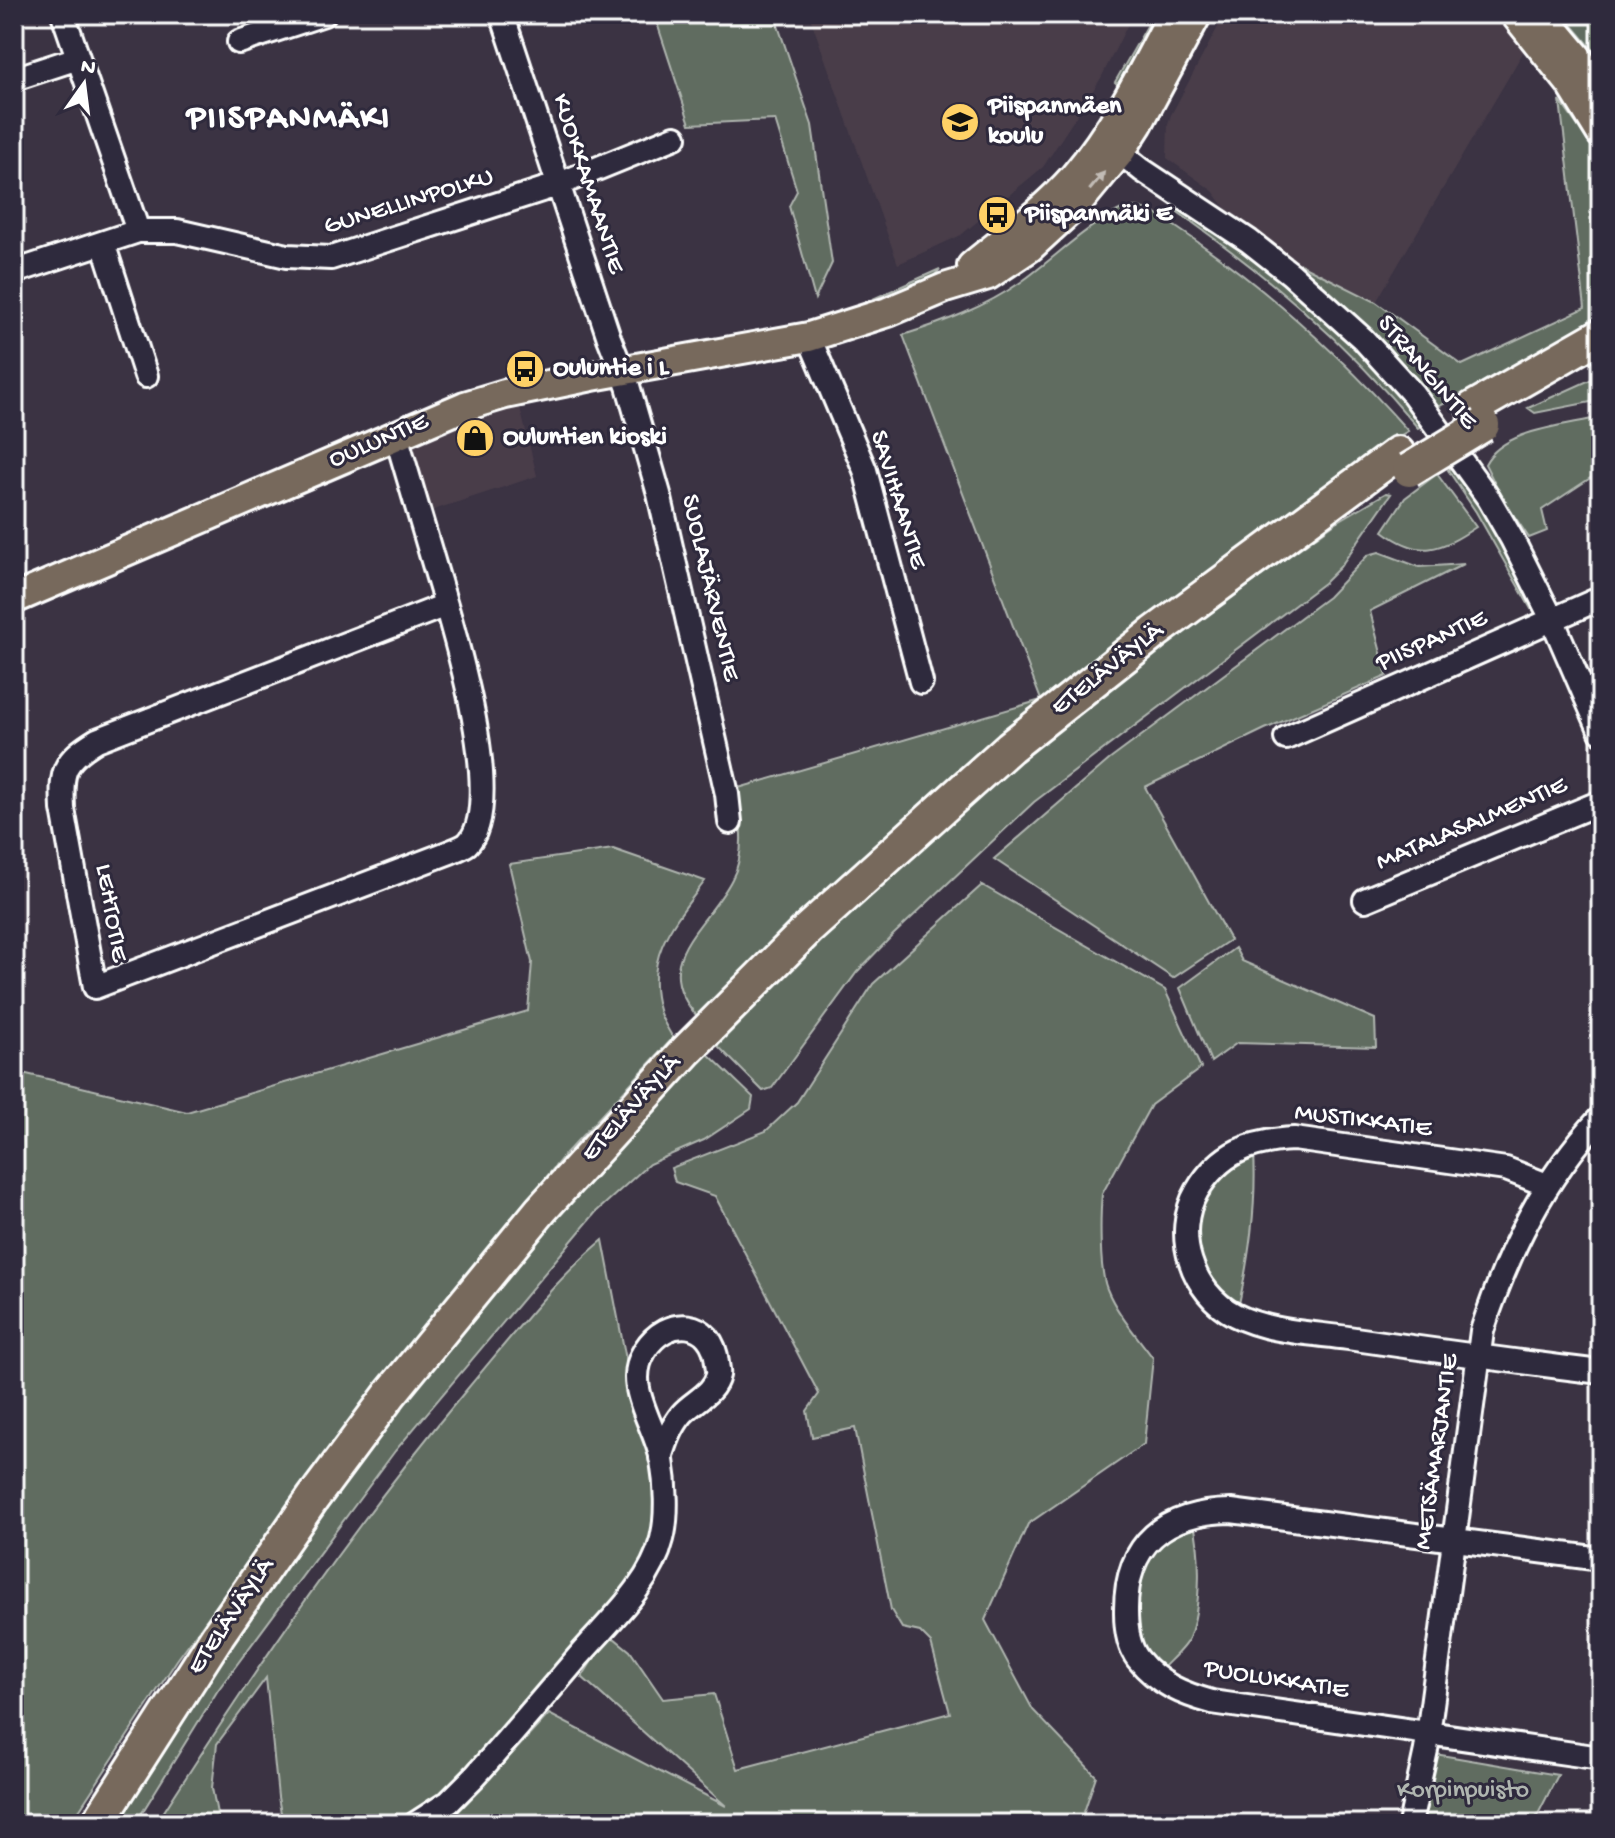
<svg xmlns="http://www.w3.org/2000/svg" width="1615" height="1838" font-family="'Gochi Hand',sans-serif">
<style>
.built{fill:#4a3e4a}
.green{fill:#606c61;stroke:#b0b6b0;stroke-width:2}
.lines{fill:none;stroke-linecap:round;stroke-linejoin:round}
.minor-casing{stroke:#fff;stroke-width:28}
.major-casing{stroke:#fff;stroke-width:34}
.highway-casing{stroke:#fff;stroke-width:38}
.minor{stroke:#2f2a3d;stroke-width:22}
.major{stroke:#77695c;stroke-width:28}
.highway{stroke:#77695c;stroke-width:32}
.highway-bridge-casing{stroke:#fff;stroke-width:38;stroke-linecap:butt}
.highway-bridge{stroke:#77695c;stroke-width:32}
.oneway{fill:#c2bcb6}
.labels{text-anchor:middle;dominant-baseline:central;stroke-width:6;stroke-linejoin:round;paint-order:stroke}
.poi-label{font-size:26px;font-weight:bold;fill:#fff;stroke:#2f2a3d;text-anchor:start}
.street-label{font-size:26px;fill:#fff;stroke:#2f2a3d}
.park-label{font-size:26px;fill:#b0b6b0;stroke:#2f2a3d}
.district-label{font-size:34px;font-weight:bold;letter-spacing:2px;fill:#fff;stroke:#2f2a3d}
</style>
<rect width="100%" height="100%" fill="#3b3343"/>
<filter id="ink" filterUnits="userSpaceOnUse"><feTurbulence type="fractalNoise" baseFrequency=".0125" numOctaves="2"/><feDisplacementMap in="SourceGraphic" scale="16" xChannelSelector="R" yChannelSelector="G"/><feConvolveMatrix kernelMatrix="1 2 1 2 8 2 1 2 1" color-interpolation-filters="sRGB"/></filter>
<g filter="url(#ink)">
<!-- built -->
<path class="built" d="M 809,14 L 1133,14 L 1101,78 L 1043,167 L 961,235 L 898,264 Z
M 1225,14 L 1501,14 L 1528,44 L 1376,302 L 1294,261 L 1232,217 L 1213,191 L 1167,158 L 1168,124 L 1171,115 Z
M 519,404 L 537,476 L 427,512 L 407,440 L 475,414 Z"/>
<!-- green -->
<path class="green" d="M 663,14 L 774,14 L 812,125 L 832,263 L 815,299 L 789,206 L 797,191 L 775,120 L 690,124 L 658,26 Z
M 1154,14 L 1164,14 L 1122,89 L 1115,82 Z
M 1563,14 L 1601,14 L 1601,59 Z
M 1560,101 L 1601,159 L 1601,321 L 1436,408 L 1381,343 L 1294,261 L 1376,302 L 1462,365 L 1585,308 Z
M 1176,203 C 1245,248 1309,299 1368,357 C 1389,377 1406,401 1425,423 L 1418,428 C 1345,341 1265,273 1172,208 Z
M 1126,207 L 1137,207 L 1153,212 C 1249,273 1333,346 1408,431 L 1389,442 L 1350,473 L 1245,545 L 997,735 L 795,923 L 699,1018 C 645,961 708,927 732,879 C 747,851 740,819 735,789 L 1041,700 L 903,335 C 945,322 985,307 1021,282 C 1056,257 1086,225 1126,207 Z
M 940,269 L 925,286 L 844,312 Z
M 1601,375 L 1601,400 L 1535,413 L 1528,408 Z
M 1601,417 L 1601,471 L 1542,510 L 1547,531 L 1529,538 L 1501,496 L 1485,464 C 1503,429 1565,426 1601,417 Z
M 1455,465 L 1486,510 L 1535,607 L 1531,609 L 1476,512 L 1448,470 Z
M 1437,474 L 1476,527 C 1440,551 1420,559 1383,531 L 1405,498 Z
M 1386,493 L 1391,494 L 1340,567 L 1324,583 L 1034,802 L 892,936 L 857,972 L 772,1088 L 763,1091 L 712,1040 L 800,954 L 1074,711 L 1335,523 Z
M 1379,552 L 1419,567 L 1464,564 L 1370,611 L 1387,676 L 1265,729 L 1145,787 L 1230,940 L 1173,978 L 994,859 L 1109,760 L 1328,597 L 1368,555 Z
M 613,849 L 705,881 C 675,921 643,955 659,1010 C 661,1019 668,1029 673,1038 L 566,1153 L 372,1392 L 177,1660 L 70,1824 L 14,1824 L 14,1071 L 187,1112 L 528,1011 L 532,962 L 509,864 Z
M 982,885 L 1165,990 L 1201,1068 L 1151,1105 L 1102,1194 C 1100,1215 1099,1270 1107,1289 C 1117,1314 1138,1337 1153,1358 L 1144,1444 L 1028,1524 L 985,1620 L 1033,1710 L 1096,1776 L 1080,1824 L 447,1824 L 549,1714 L 726,1806 L 582,1677 L 603,1643 L 614,1638 L 630,1651 L 663,1699 L 714,1694 L 738,1769 L 950,1713 L 931,1643 L 920,1632 L 902,1628 L 891,1610 L 855,1428 L 812,1437 L 807,1411 L 819,1394 L 715,1196 L 675,1182 L 671,1168 L 766,1131 L 797,1102 L 873,984 Z
M 1235,948 L 1242,961 L 1375,1019 L 1376,1047 L 1237,1043 L 1211,1062 L 1180,988 Z
M 704,1050 L 753,1097 L 751,1109 L 704,1140 L 649,1164 L 596,1212 L 395,1451 L 218,1690 L 135,1824 L 112,1824 L 269,1582 L 464,1319 Z
M 1254,1152 C 1257,1207 1249,1259 1237,1313 L 1206,1283 L 1192,1232 L 1208,1183 Z
M 603,1240 L 629,1375 L 655,1462 L 657,1525 L 652,1549 L 631,1589 L 451,1789 L 414,1815 L 395,1824 L 283,1824 L 278,1797 L 266,1678 L 217,1744 L 212,1788 L 219,1824 L 156,1824 C 251,1675 354,1524 468,1388 C 511,1337 552,1283 603,1240 Z
M 1193,1519 C 1201,1553 1202,1605 1189,1638 C 1184,1649 1169,1661 1160,1671 L 1135,1637 L 1136,1579 L 1155,1543 Z
M 1435,1754 L 1558,1775 L 1533,1824 L 1417,1824 Z"/>
<g class="lines">
<!-- minor casing -->
<g class="minor-casing">
<path id="minor" d="M 63,14 L 138,231
M 502,14 L 609,338 L 628,386 L 659,494 L 727,794 L 730,822
M 239,42 L 324,14
M 14,79 L 78,58
M 1107,142 L 1142,170 L 1249,241 L 1291,274 L 1363,339 L 1413,394 L 1489,499 L 1512,539 L 1552,619 L 1601,732
M 103,243 L 146,376
M 14,272 L 138,231 L 177,231 L 287,256 L 331,258 L 557,185 L 675,137
M 809,337 L 865,470 L 921,682
M 396,435 L 446,605 C 459,650 505,808 467,844 C 463,847 455,850 450,852 L 95,987 L 63,809 C 61,770 63,761 97,740 L 446,605
M 1286,738 L 1601,598
M 1365,900 L 1601,802
M 1547,1185 L 1506,1169 L 1294,1139 C 1251,1141 1220,1152 1197,1191 C 1172,1234 1192,1293 1235,1315 C 1268,1332 1312,1333 1348,1338 C 1432,1350 1516,1362 1601,1372
M 1601,1559 L 1231,1511 C 1166,1512 1125,1542 1126,1612 C 1126,1629 1128,1646 1138,1659 C 1158,1684 1183,1694 1212,1702 L 1601,1758
M 415,1824 L 449,1802 L 475,1776 C 510,1737 544,1697 578,1657 C 608,1622 651,1585 662,1539 C 668,1516 666,1483 662,1460 C 655,1423 622,1386 645,1350 C 667,1315 713,1318 717,1363 C 717,1364 719,1374 718,1375 C 714,1394 693,1401 682,1414 C 671,1427 666,1442 661,1458
M 1410,1824 L 1426,1750 L 1482,1331 C 1508,1251 1543,1179 1601,1117"/>
</g>
<!-- major casing -->
<g class="major-casing">
<path id="major" d="M 1515,14 L 1571,84 L 1601,133
M 1541,14 L 1577,57 L 1601,92
M 972,266 C 1006,238 1044,211 1074,177 C 1115,129 1144,70 1173,14
M 14,599 L 465,406 L 505,394 L 592,376 L 809,337 L 888,312 L 945,288 L 988,275 L 1030,247 L 1078,203 L 1120,152 L 1138,124 L 1197,14"/>
</g>
<!-- highway casing -->
<g class="highway-casing">
<path id="highway" d="M 1473,408 L 1601,335
M 97,1824 L 218,1635 L 313,1498 L 391,1393 L 541,1210 L 687,1050 L 807,930 L 1010,747 L 1154,633 L 1398,453"/>
</g>
<!-- minor -->
<use href="#minor" class="minor"/>
<!-- major -->
<use href="#major" class="major"/>
<!-- highway -->
<use href="#highway" class="highway"/>
<!-- highway-bridge casing -->
<g class="highway-bridge-casing">
<path id="highway-bridge" d="M 1409,470 L 1483,425"/>
</g>
<!-- highway-bridge -->
<use href="#highway-bridge" class="highway-bridge"/>
</g>
<!-- one-way arrows -->
<defs><path id="oneway-solid" d="M-6-.8H1V-3.2L6.5 0L1 3.2V.8H-6Z" transform="scale(2)"/></defs>
<use class="oneway" href="#oneway-solid" transform="translate(1097 181) rotate(-51)"/>
</g>
<!-- icons -->
<defs>
<g id="school-disc" transform="scale(2)"><circle r="9.5" fill="#ffd166" stroke="#2f2a3d"/><path d="M0-5L7-2L0 1L-7-2ZM-4 1L0 2.5L4 1V4Q0 6-4 4Z" fill="#111"/></g>
<g id="bus-disc" transform="scale(2)"><circle r="9.5" fill="#ffd166" stroke="#2f2a3d"/><path d="M-5-6H5V4H4V6H2V4H-2V6H-4V4H-5ZM-3.5-4V0h7V-4ZM-3.5 1.2v1.5H-2V1.2ZM2 1.2v1.5H3.5V1.2Z" fill="#111"/></g>
<g id="shop-disc" transform="scale(2)"><circle r="9.5" fill="#ffd166" stroke="#2f2a3d"/><path d="M-5-2.5h2.3a2.7 3.5 0 0 1 5.4 0H5L5.5 6h-11ZM-1.5-2.5h3a1.5 2.3 0 0 0-3 0Z" fill="#111"/></g>
</defs>
<g fill-rule="evenodd">
<use href="#school-disc" x="960" y="122"/>
<use href="#bus-disc" x="997" y="215"/>
<use href="#bus-disc" x="525" y="369"/>
<use href="#shop-disc" x="475" y="438"/>
</g>
<g class="labels">
<!-- poi labels -->
<g class="poi-label">
<text x="988" y="107">Piispanmäen<tspan x="988" dy="30">koulu</tspan></text>
<text x="1025" y="215">Piispanmäki E</text>
<text x="553" y="369">Ouluntie i L</text>
<text x="503" y="438">Ouluntien kioski</text>
</g>
<!-- street labels -->
<g class="street-label">
<text transform="translate(587 184) rotate(72)">KUOKKAMAANTIE</text>
<text transform="translate(409 203) rotate(-17)">GUNELLINPOLKU</text>
<text transform="translate(1426 373) rotate(50)">STRANGINTIE</text>
<text transform="translate(379 442) rotate(-23)">OULUNTIE</text>
<text transform="translate(897 500) rotate(73)">SAVIHAANTIE</text>
<text transform="translate(709 588) rotate(77)">SUOLAJÄRVENTIE</text>
<text transform="translate(1432 642) rotate(-24)">PIISPANTIE</text>
<text transform="translate(1108 670) rotate(-38)">ETELÄVÄYLÄ</text>
<text transform="translate(1472 825) rotate(-23)">MATALASALMENTIE</text>
<text transform="translate(110 913) rotate(80)">LEHTOTIE</text>
<text transform="translate(632 1109) rotate(-48)">ETELÄVÄYLÄ</text>
<text transform="translate(1363 1122) rotate(7)">MUSTIKKATIE</text>
<text transform="translate(1438 1452) rotate(-82)">METSÄMARJANTIE</text>
<text transform="translate(232 1617) rotate(-56)">ETELÄVÄYLÄ</text>
<text transform="translate(1276 1681) rotate(9)">PUOLUKKATIE</text>
</g>
<!-- park labels -->
<g class="park-label">
<text x="1463" y="1791">Korpinpuisto</text>
</g>
<!-- district labels -->
<g class="district-label">
<text x="289" y="120">PIISPANMÄKI</text>
</g>
</g>
<!-- margin -->
<rect width="1615" height="1838" fill="none" stroke="#2f2a3d" stroke-width="48"/>
<rect x="24" y="24" width="1567" height="1790" fill="none" stroke="#fff" stroke-width="3" filter="url(#ink)"/>
<!-- north arrow -->
<g transform="translate(84 84) rotate(14)" stroke="#2f2a3d" stroke-width="6" paint-order="stroke">
<path d="M0-6L14 30L0 20L-14 30Z" fill="#ffffff"/>
<text y="-12" font-size="22" font-weight="bold" text-anchor="middle" fill="#ffffff">N</text>
</g>
</svg>
